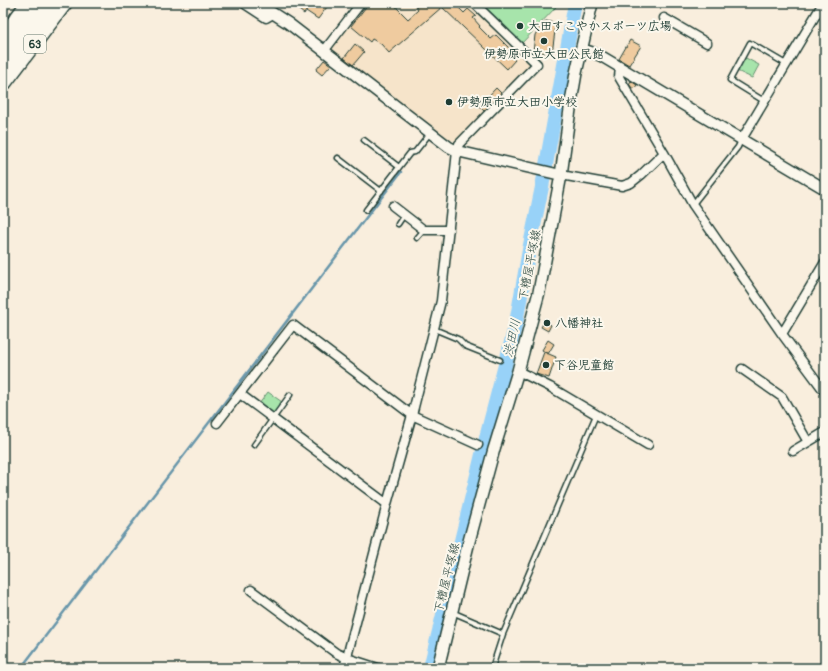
<svg xmlns="http://www.w3.org/2000/svg" width="828" height="671" font-family="Pangolin,'Klee One',sans-serif">
<style>
.built{fill:#f6e4ca}
.green{fill:#a7e4ab;stroke:#639070}
.lines{fill:none;stroke-linecap:round;stroke-linejoin:round}
.stream{stroke:#6896aa;stroke-width:2.5}
.river{stroke:#98d2f8;stroke-width:14}
.building{fill:#efcb9f;stroke:#1f3d34}
.service-casing{stroke:#1f3d34;stroke-width:7}
.minor-casing{stroke:#1f3d34;stroke-width:11}
.tertiary-casing{stroke:#1f3d34;stroke-width:13}
.secondary-casing{stroke:#1f3d34;stroke-width:14}
.primary-casing{stroke:#1f3d34;stroke-width:15}
.motorway-casing{stroke:#1f3d34;stroke-width:17}
.service{stroke:#fbf7ec;stroke-width:4}
.minor{stroke:#fbf7ec;stroke-width:8}
.tertiary{stroke:#fbf7ec;stroke-width:10}
.secondary{stroke:#fbf7ec;stroke-width:11}
.primary{stroke:#fbf7ec;stroke-width:12}
.motorway{stroke:#fbf7ec;stroke-width:14}
.poi-dot{fill:#1f3d34;stroke:#fbf7ec;stroke-width:1.5}
.labels{text-anchor:middle;dominant-baseline:central;stroke-width:4;stroke-linejoin:round;paint-order:stroke}
.shield{fill:#fbf7ec;stroke:#61756b;stroke-width:1}
.shield-label{font-size:11px;font-weight:bold;fill:#1f3d34}
.poi-label{font-size:12px;font-weight:bold;fill:#1f3d34;stroke:#fbf7ec;text-anchor:start}
.street-label{font-size:12px;fill:#1f3d34;stroke:#fbf7ec}
.water-label{font-size:13px;font-style:italic;fill:#375b5b;stroke:#fbf7ec}
</style>
<rect width="100%" height="100%" fill="#f9eedd"/>
<filter id="ink" filterUnits="userSpaceOnUse"><feTurbulence type="fractalNoise" baseFrequency=".025" numOctaves="2"/><feDisplacementMap in="SourceGraphic" scale="8" xChannelSelector="R" yChannelSelector="G"/><feConvolveMatrix kernelMatrix="1 2 1 2 8 2 1 2 1" color-interpolation-filters="sRGB"/></filter>
<g filter="url(#ink)">
<!-- built -->
<path class="built" d="M 365,3 L 471,3 L 532,61 L 531,65 L 459,141 L 451,140 L 330,48 Z"/>
<!-- green -->
<path class="green" d="M 479,3 L 555,3 L 556,7 L 521,44 Z
M 744,57 L 759,65 L 752,78 L 737,71 Z
M 268,392 L 282,402 L 273,414 L 259,404 Z"/>
<g class="lines">
<!-- stream -->
<path class="stream" d="M 574,3 L 574,4
M 21,668 L 401,172"/>
<!-- river -->
<path class="river" d="M 430,668 L 487,434 L 516,323 L 529,250 L 542,187 L 566,54 L 575,3"/>
</g>
<!-- building -->
<path class="building" d="M 290,3 L 322,3 L 327,7 L 318,19 L 306,11 L 304,14 Z
M 369,3 L 392,3 L 397,7 L 397,8 L 408,19 L 418,10 L 415,6 L 418,3 L 454,3 L 464,13 L 468,9 L 476,16 L 473,18 L 480,26 L 479,27 L 491,39 L 496,35 L 510,49 L 506,53 L 515,60 L 507,69 L 442,7 L 389,53 L 381,44 L 372,39 L 370,42 L 351,26 Z
M 546,21 L 556,23 L 552,54 L 542,52 L 537,53 L 533,52 L 535,35 L 540,26 Z
M 630,40 L 641,46 L 629,65 L 619,59 Z
M 355,44 L 364,52 L 353,65 L 344,58 Z
M 324,60 L 331,65 L 322,75 L 316,70 Z
M 631,81 L 637,85 L 634,89 L 632,88 L 629,84 Z
M 496,88 L 501,93 L 484,111 L 479,106 Z
M 545,321 L 551,325 L 548,331 L 541,327 Z
M 548,340 L 554,344 L 548,354 L 542,350 Z
M 544,352 L 556,357 L 549,378 L 536,374 Z"/>
<g class="lines">
<!-- service casing -->
<g class="service-casing">
<path id="service" d="M 764,101 L 730,80 L 750,43 L 786,64
M 364,140 L 399,167
M 338,158 L 381,191
M 693,204 L 738,147 L 741,140
M 366,210 L 410,153 L 415,152 L 430,133
M 398,224 L 404,215
M 417,238 L 424,230
M 434,329 L 458,339 L 465,346 L 500,360
M 254,445 L 290,395
M 452,612 L 503,634
M 492,668 L 503,634 L 596,415"/>
</g>
<!-- minor casing -->
<g class="minor-casing">
<path id="minor" d="M 243,3 L 266,18 L 273,14
M 664,18 L 707,43
M 324,51 L 361,3
M 620,68 L 619,77 L 664,153 L 693,205 L 782,334 L 825,392
M 742,139 L 823,3
M 561,175 L 622,186 L 631,183 L 641,175 L 664,153
M 393,206 L 424,230 L 449,230
M 782,334 L 825,262
M 742,369 L 782,397 L 808,442
M 518,371 L 550,387 L 648,445
M 240,394 L 387,504
M 217,423 L 293,325 L 412,415 L 478,445
M 793,451 L 825,432
M 251,590 L 336,653 L 347,658 L 378,668
M 344,668 L 387,504 L 412,415 L 441,301 L 457,151 L 459,144 L 537,64 L 474,3"/>
</g>
<!-- tertiary casing -->
<g class="tertiary-casing">
<path id="tertiary" d="M 257,3 L 288,23 L 449,147 L 457,151 L 561,175
M 581,49 L 591,52 L 601,56 L 825,189"/>
</g>
<!-- secondary casing -->
<g class="secondary-casing">
<path id="secondary" d="M 438,668 L 468,545 L 494,449 L 518,371 L 539,292 L 561,175 L 571,102 L 576,73 L 592,3"/>
</g>
<!-- primary casing -->
<g class="primary-casing">
<path id="primary" d="M 3,35 L 27,3
M 3,86 L 66,3"/>
</g>
<!-- motorway casing -->
<g class="motorway-casing">
<path id="motorway" d="M 3,54 L 42,3
M 3,70 L 54,3"/>
</g>
<!-- service -->
<use href="#service" class="service"/>
<!-- minor -->
<use href="#minor" class="minor"/>
<!-- tertiary -->
<use href="#tertiary" class="tertiary"/>
<!-- secondary -->
<use href="#secondary" class="secondary"/>
<!-- primary -->
<use href="#primary" class="primary"/>
<!-- motorway -->
<use href="#motorway" class="motorway"/>
</g>
</g>
<!-- markers -->
<g class="poi-dot">
<circle cx="520" cy="26" r="4"/>
<circle cx="544" cy="41" r="4"/>
<circle cx="449" cy="102" r="4"/>
<circle cx="547" cy="323" r="4"/>
<circle cx="546" cy="365" r="4"/>
</g>
<g class="labels">
<!-- shield labels -->
<rect class="shield" x="24" y="35" width="22" height="18" rx="3"/>
<g class="shield-label">
<text x="35" y="44">63</text>
</g>
<!-- poi labels -->
<g class="poi-label">
<text x="528" y="26">大田すこやかスポーツ広場</text>
<text x="544" y="54" text-anchor="middle">伊勢原市立大田公民館</text>
<text x="457" y="102">伊勢原市立大田小学校</text>
<text x="555" y="323">八幡神社</text>
<text x="554" y="365">下谷児童館</text>
</g>
<!-- street labels -->
<g class="street-label">
<text transform="translate(530 265) rotate(-79)">下糟屋平塚線</text>
<text transform="translate(447 578) rotate(-76)">下糟屋平塚線</text>
</g>
<!-- water labels -->
<g class="water-label">
<text transform="translate(512 338) rotate(-77)">渋田川</text>
</g>
</g>
<!-- margin -->
<rect width="828" height="671" fill="none" stroke="#fbf7ec" stroke-width="16"/>
<rect x="8" y="8" width="812" height="655" fill="none" stroke="#1f3d34" stroke-width="1.5" filter="url(#ink)"/>
</svg>
